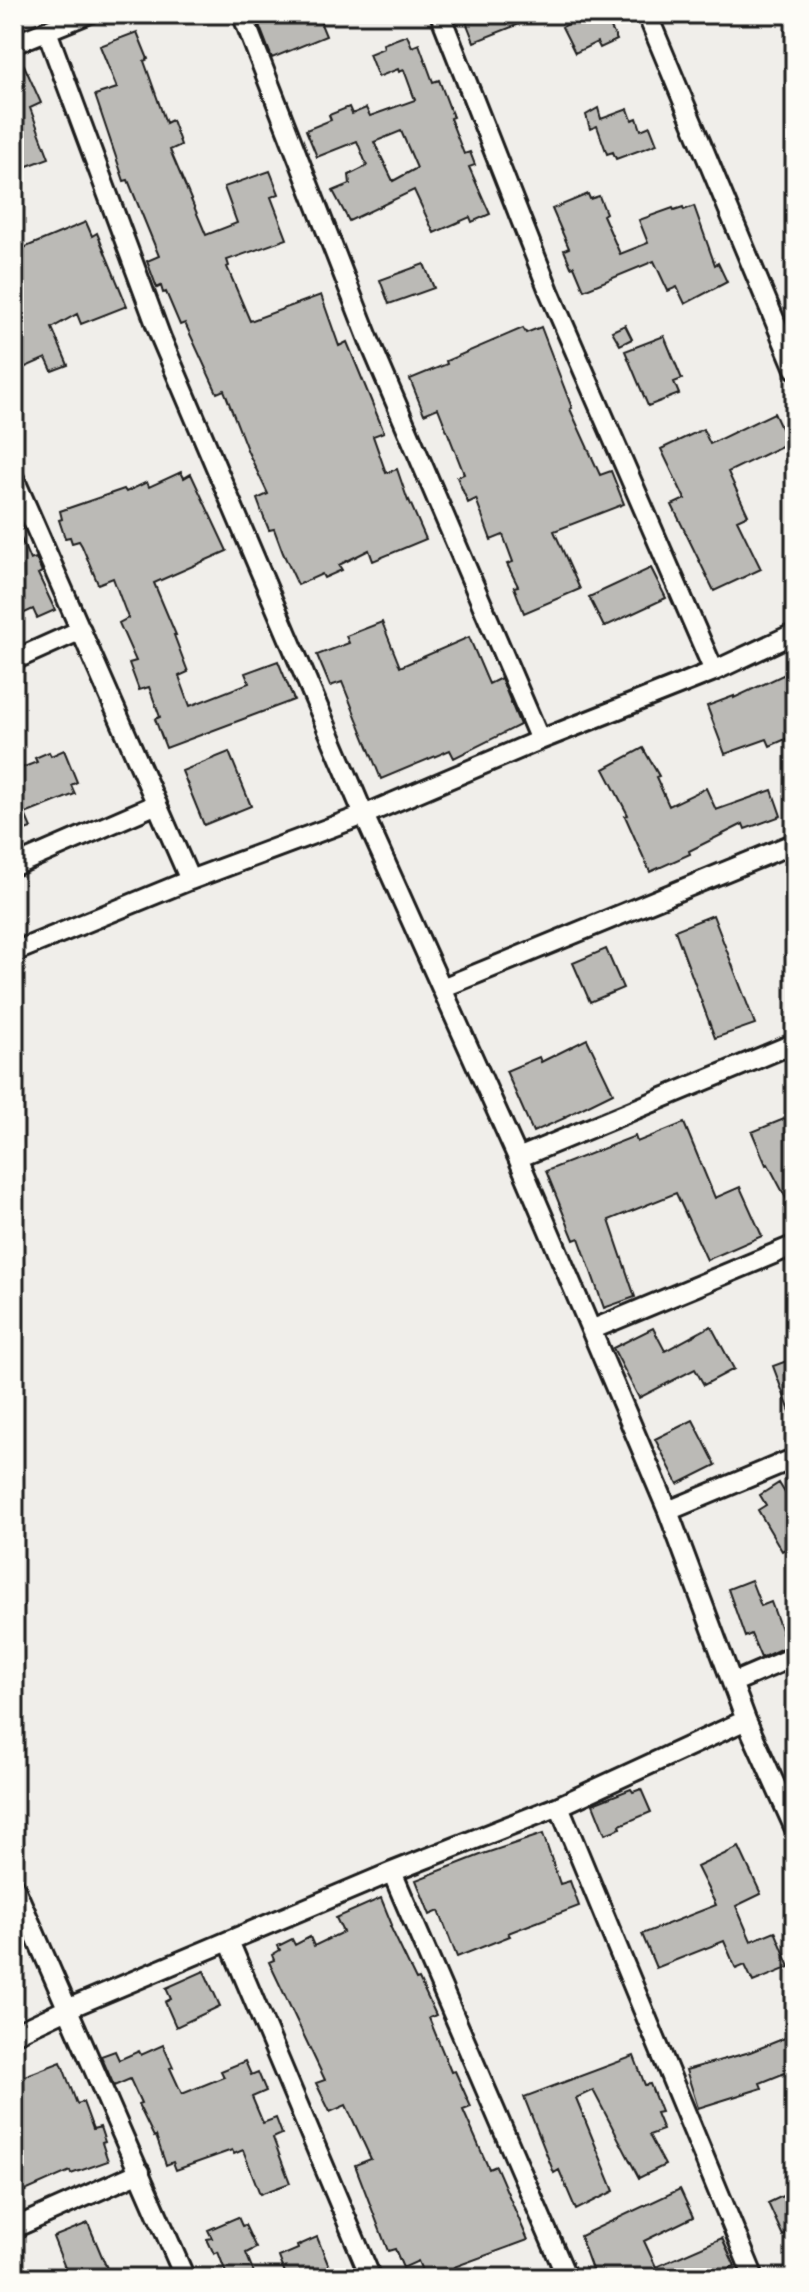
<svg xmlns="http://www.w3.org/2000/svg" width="809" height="2292" font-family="Mynerve,sans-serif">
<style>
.building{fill:#bbbab6;stroke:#1c1c1c;stroke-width:2;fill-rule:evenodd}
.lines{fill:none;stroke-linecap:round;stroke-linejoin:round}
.minor-casing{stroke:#1c1c1c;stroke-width:24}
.minor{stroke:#fdfcf7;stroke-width:18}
</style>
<rect width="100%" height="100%" fill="#f0eeea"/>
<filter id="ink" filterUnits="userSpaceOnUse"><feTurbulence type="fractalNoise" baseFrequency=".0125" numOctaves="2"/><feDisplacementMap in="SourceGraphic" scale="16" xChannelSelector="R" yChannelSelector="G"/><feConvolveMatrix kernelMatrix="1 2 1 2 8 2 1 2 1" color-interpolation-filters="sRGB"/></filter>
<g filter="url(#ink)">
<!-- building -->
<path class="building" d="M 260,14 L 317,14 L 326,36 L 272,58 L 258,22 L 263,20 Z
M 463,14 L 542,14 L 542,15 L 474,42 Z
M 589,14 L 604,14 L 617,40 L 600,48 L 597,42 L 575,53 L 562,27 Z
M 137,32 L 148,59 L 144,61 L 166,123 L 172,120 L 181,145 L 170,150 L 206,235 L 237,223 L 224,187 L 270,171 L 279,194 L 271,197 L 287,239 L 227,260 L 229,266 L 227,267 L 250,321 L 321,295 L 339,346 L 347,342 L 384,432 L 373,436 L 386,473 L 397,469 L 408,501 L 409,500 L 426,539 L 373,561 L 369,550 L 339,565 L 342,570 L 324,578 L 322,574 L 298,585 L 283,553 L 274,529 L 269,530 L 264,518 L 257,499 L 268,494 L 248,452 L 224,390 L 217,393 L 185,323 L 180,325 L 166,292 L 163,293 L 161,286 L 157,288 L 147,261 L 159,256 L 128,180 L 124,181 L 95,95 L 117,88 L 100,46 Z
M 407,35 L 412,47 L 419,44 L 433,82 L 439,80 L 453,117 L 450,118 L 464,154 L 470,152 L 475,165 L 469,167 L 490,214 L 472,222 L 470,217 L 434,233 L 414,190 L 349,221 L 333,191 L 350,184 L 349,175 L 367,166 L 357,141 L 317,157 L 306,130 L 331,120 L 329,115 L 349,107 L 352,114 L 366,108 L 370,116 L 415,100 L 404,70 L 399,72 L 398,69 L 378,77 L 369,54 L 384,48 L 383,44 ZM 401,131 L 417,168 L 393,181 L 374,142 Z
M 24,65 L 41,103 L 30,108 L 49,158 L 14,171 L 14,69 Z
M 598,108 L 601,119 L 628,109 L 632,120 L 637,118 L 641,130 L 650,126 L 657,144 L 616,159 L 613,152 L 607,154 L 597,126 L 590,129 L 586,115 Z
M 588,194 L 590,199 L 599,196 L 606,213 L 603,215 L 620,254 L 648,243 L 639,220 L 673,208 L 674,210 L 683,207 L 684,210 L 694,206 L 715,265 L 718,263 L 727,282 L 685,304 L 677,287 L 668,291 L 654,261 L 584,290 L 574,266 L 571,267 L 564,250 L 569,248 L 552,209 Z
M 86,222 L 92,236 L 97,233 L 127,306 L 81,324 L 77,314 L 52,328 L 68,365 L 52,371 L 46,358 L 19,370 L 14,358 L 14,252 Z
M 424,264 L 434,288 L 389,304 L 380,280 Z
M 625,325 L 632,339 L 620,345 L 612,331 Z
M 541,327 L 572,408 L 570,409 L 600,475 L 611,471 L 624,504 L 554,531 L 580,589 L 524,613 L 514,587 L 518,586 L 507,564 L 513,562 L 503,535 L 491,540 L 476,499 L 468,503 L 457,477 L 464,474 L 438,408 L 424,414 L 410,379 L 447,364 L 446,361 L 523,328 L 526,333 Z
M 664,336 L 682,379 L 674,382 L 679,394 L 648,406 L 625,351 Z
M 774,413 L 788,443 L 728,472 L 748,515 L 737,520 L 761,569 L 714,591 L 672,505 L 685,499 L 661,449 L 703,429 L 710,444 Z
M 181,472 L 184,478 L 191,474 L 227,551 L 154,583 L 176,635 L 174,635 L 188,672 L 179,676 L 190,706 L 249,683 L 245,673 L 278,661 L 294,700 L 166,748 L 155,719 L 160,717 L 149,687 L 139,690 L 129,663 L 136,661 L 119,623 L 128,618 L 113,578 L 98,584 L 82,546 L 79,541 L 72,543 L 70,537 L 65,538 L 59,520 L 62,519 L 60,511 L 124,489 L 126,492 L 147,482 L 149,487 Z
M 14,522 L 30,560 L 36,558 L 42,572 L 38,574 L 55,610 L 37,618 L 33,609 L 14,618 Z
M 651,568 L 666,598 L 604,627 L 589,597 Z
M 382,622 L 400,667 L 469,637 L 489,684 L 501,678 L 520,725 L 454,758 L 450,750 L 381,779 L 342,682 L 330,686 L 317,655 L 349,643 L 346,636 Z
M 785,674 L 795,695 L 795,735 L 770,746 L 767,739 L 725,754 L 707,706 L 734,696 L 734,698 Z
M 643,748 L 659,776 L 656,777 L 669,806 L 706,788 L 716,810 L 772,790 L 781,816 L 745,829 L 743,824 L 689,851 L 690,854 L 650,872 L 625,816 L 628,815 L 604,769 Z
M 64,750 L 77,782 L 71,785 L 75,794 L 25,814 L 31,828 L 14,834 L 14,771 L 37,762 L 35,758 L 49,752 L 51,756 Z
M 229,752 L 251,806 L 204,825 L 182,771 Z
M 713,915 L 755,1024 L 715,1038 L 675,930 Z
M 606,949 L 623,988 L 590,1002 L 573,963 Z
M 587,1039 L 613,1093 L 564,1117 L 565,1118 L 533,1132 L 506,1071 L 539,1057 L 541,1062 Z
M 789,1117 L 795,1131 L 795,1215 L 768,1164 L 766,1165 L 752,1132 Z
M 684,1123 L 715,1198 L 740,1187 L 762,1236 L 707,1260 L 676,1193 L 609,1220 L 635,1297 L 604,1308 L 579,1238 L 574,1240 L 546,1171 L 635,1136 L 637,1142 Z
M 711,1326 L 734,1369 L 704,1385 L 695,1369 L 639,1398 L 613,1348 L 653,1328 L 665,1351 Z
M 795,1358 L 795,1422 L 794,1422 L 773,1366 Z
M 693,1420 L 716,1465 L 678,1484 L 655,1439 Z
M 779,1483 L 795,1509 L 795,1544 L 782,1551 L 758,1510 L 766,1505 L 760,1495 Z
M 751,1580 L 761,1606 L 771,1602 L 787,1646 L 761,1658 L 751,1634 L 745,1637 L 728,1589 Z
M 631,1789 L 633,1792 L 641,1789 L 651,1812 L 620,1825 L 621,1828 L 605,1834 L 593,1804 Z
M 543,1834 L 560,1884 L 570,1881 L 579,1906 L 508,1933 L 510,1936 L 457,1957 L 439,1911 L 430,1915 L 416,1880 L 483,1854 Z
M 739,1847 L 761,1894 L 736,1906 L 751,1941 L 775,1931 L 790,1967 L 753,1982 L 745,1965 L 736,1969 L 724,1941 L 656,1968 L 642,1934 L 716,1905 L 697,1867 Z
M 381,1898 L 392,1925 L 390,1926 L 416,1980 L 419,1979 L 436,2015 L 429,2018 L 451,2072 L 455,2071 L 471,2107 L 463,2110 L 489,2169 L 496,2166 L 528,2240 L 454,2267 L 460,2278 L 425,2278 L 418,2261 L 403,2268 L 395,2249 L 388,2251 L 355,2165 L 371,2159 L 346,2105 L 330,2112 L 316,2083 L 325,2080 L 269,1962 L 274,1960 L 272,1955 L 280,1950 L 278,1946 L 292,1939 L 295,1945 L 310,1937 L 314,1946 L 343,1932 L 336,1918 Z
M 204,1971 L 220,2006 L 176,2027 L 165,2002 L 171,1999 L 166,1988 Z
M 795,2034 L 795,2069 L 760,2083 L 762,2088 L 698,2108 L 686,2070 L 750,2052 Z
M 163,2045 L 173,2067 L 170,2068 L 182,2094 L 224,2077 L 221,2071 L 245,2061 L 251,2075 L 258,2072 L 266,2091 L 252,2097 L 263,2123 L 276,2118 L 282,2134 L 273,2138 L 290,2183 L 260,2194 L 243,2150 L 234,2154 L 232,2150 L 176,2170 L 173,2162 L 166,2165 L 156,2136 L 154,2137 L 138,2104 L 141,2103 L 130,2079 L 114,2086 L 101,2056 L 115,2051 L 119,2060 L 139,2051 L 141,2055 Z
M 634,2056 L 645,2085 L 650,2084 L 661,2112 L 656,2113 L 663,2130 L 649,2135 L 665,2165 L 639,2178 L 593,2090 L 576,2098 L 614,2191 L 576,2210 L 559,2170 L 554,2173 L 524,2097 Z
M 61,2062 L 77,2104 L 83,2102 L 93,2129 L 100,2127 L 105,2142 L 102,2143 L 108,2161 L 71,2174 L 70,2171 L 14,2196 L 14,2080 Z
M 680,2189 L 693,2217 L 644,2241 L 656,2267 L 722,2238 L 735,2266 L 707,2278 L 595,2278 L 580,2236 Z
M 795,2190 L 795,2231 L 783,2236 L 768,2203 Z
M 238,2217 L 242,2226 L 245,2225 L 256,2248 L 246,2253 L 256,2278 L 228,2278 L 218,2252 L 214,2254 L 207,2239 L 212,2238 L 208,2230 Z
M 88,2223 L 111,2278 L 69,2278 L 53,2237 Z
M 317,2237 L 332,2274 L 324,2278 L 287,2278 L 279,2257 L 298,2249 L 297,2246 Z"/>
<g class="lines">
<!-- minor casing -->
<g class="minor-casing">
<path id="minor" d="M 242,14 L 369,340 L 540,740
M 440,14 L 549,291 L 714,671
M 647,14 L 795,369
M 47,31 L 161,338 L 364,815 L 518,1158 L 668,1511 L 746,1720 L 795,1829
M 14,44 L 88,14
M 14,478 L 190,880
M 14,660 L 81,630
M 14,866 L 157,804
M 14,952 L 190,880 L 364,815 L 540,740 L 714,671 L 795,633
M 442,988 L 795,843
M 518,1158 L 795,1043
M 591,1330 L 795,1245
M 668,1511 L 795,1458
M 732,1683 L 795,1656
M 559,1806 L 754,2278
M 392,1872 L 567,2278
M 14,1886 L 185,2278
M 229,1941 L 371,2278
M 14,2034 L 67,2009 L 392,1872 L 559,1806 L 746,1720
M 14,2228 L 140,2172"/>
</g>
<!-- minor -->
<use href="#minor" class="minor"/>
</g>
</g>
<!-- margin -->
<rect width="809" height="2292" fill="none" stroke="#fdfcf7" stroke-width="48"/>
<rect x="24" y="24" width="761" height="2244" fill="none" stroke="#1c1c1c" stroke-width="3" filter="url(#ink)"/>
</svg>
